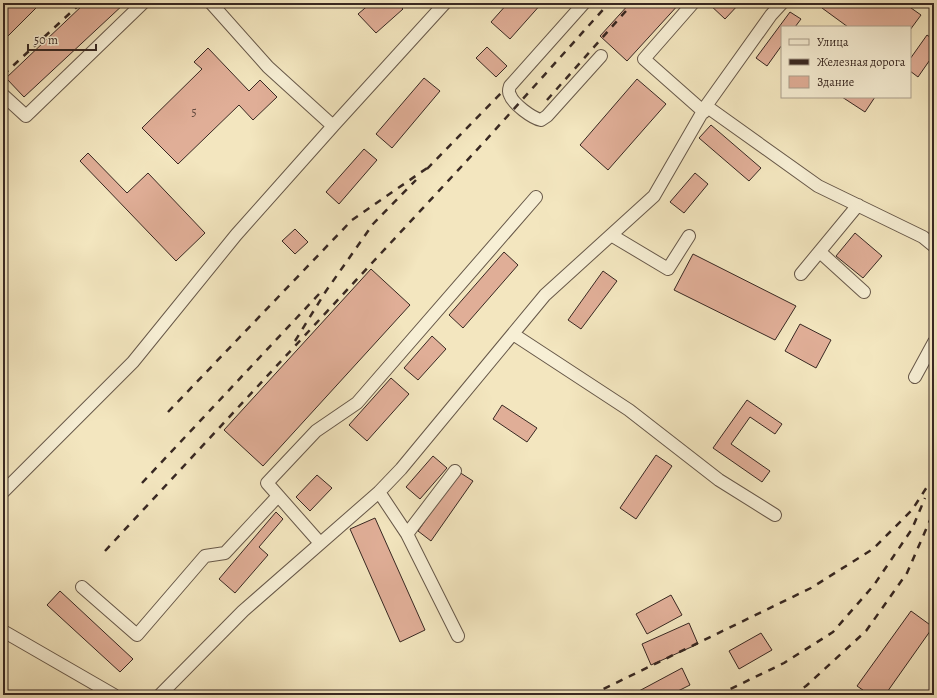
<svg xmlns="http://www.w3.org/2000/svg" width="937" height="698" font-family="Alegreya,serif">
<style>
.building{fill:#e0ae97;stroke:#382822}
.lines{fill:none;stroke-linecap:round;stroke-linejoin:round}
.minor-casing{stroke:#675849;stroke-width:14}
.minor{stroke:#f7efd5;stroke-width:12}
.rail{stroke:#382822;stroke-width:2.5;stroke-dasharray:7 7;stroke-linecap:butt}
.labels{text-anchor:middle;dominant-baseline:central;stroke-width:3;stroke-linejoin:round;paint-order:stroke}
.number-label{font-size:12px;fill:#624a3f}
</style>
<rect width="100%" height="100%" fill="#f3e6bf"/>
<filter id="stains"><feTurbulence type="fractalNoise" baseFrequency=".005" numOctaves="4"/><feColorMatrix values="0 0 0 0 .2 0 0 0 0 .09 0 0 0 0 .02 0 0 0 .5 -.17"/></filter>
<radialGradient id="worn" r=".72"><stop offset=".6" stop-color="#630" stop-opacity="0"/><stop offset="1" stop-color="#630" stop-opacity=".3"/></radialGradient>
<!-- building -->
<path class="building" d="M 3,3 L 41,3 L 3,41 Z
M 85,3 L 125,3 L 24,97 L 6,78 Z
M 371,3 L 397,3 L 403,9 L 376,33 L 358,14 Z
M 508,3 L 542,3 L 510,39 L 491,22 Z
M 630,3 L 680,3 L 627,61 L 600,36 Z
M 708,3 L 740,3 L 725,19 Z
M 825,3 L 904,3 L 921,15 L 910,30 L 910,27 L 848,27 L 822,8 Z
M 790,12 L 801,19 L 795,27 L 782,27 L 782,45 L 767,66 L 756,58 Z
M 927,35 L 934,40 L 934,54 L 918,77 L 910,71 L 910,59 Z
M 487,47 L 507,66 L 496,77 L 476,58 Z
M 208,48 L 249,91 L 260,80 L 277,97 L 253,120 L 239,105 L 178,164 L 142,128 L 202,69 L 194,62 Z
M 424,78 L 440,91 L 392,148 L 376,134 Z
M 637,79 L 666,104 L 608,170 L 580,145 Z
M 842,97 L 875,97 L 865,112 Z
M 711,125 L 761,168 L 749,181 L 699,138 Z
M 364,149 L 377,160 L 339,204 L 326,192 Z
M 88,153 L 127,193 L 148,173 L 205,233 L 176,261 L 80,161 Z
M 695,173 L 708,184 L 684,213 L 670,202 Z
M 295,229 L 308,242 L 295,254 L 282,241 Z
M 855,233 L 882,256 L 863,278 L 836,256 Z
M 504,252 L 518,265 L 463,328 L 449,315 Z
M 693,254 L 796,306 L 775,340 L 674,290 Z
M 371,269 L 410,305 L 263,466 L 224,430 Z
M 603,271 L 617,281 L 581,329 L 568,320 Z
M 800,324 L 831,340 L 816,368 L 785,351 Z
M 432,336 L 446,349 L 418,380 L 404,368 Z
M 391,378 L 409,394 L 367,441 L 349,425 Z
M 747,400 L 782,424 L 775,434 L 750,417 L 731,444 L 770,471 L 762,482 L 713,448 Z
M 502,405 L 537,428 L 527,442 L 493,419 Z
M 656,455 L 672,466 L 636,519 L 620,508 Z
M 433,456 L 447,468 L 420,499 L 406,487 Z
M 459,472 L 473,481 L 431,541 L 418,531 Z
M 317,475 L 332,488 L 310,511 L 296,497 Z
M 276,512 L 283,519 L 259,547 L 268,555 L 235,593 L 219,579 Z
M 375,518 L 425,630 L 400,642 L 350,529 Z
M 60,591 L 133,659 L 120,672 L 47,605 Z
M 671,595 L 682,615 L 647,634 L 636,614 Z
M 911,611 L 933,627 L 885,695 L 870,695 L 857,686 Z
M 689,623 L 698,644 L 651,665 L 642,644 Z
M 761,633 L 772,650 L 739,669 L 729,651 Z
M 682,668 L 690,685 L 670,695 L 641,695 L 639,691 Z"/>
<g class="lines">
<!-- minor casing -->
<g class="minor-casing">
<path id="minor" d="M 584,3 L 510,86 C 509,89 508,92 510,95 C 513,104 532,118 541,120 L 547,116 L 601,56
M 693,3 L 644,59 L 704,112
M 3,95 L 26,116 L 143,3
M 706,106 L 818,186 L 923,237 L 934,246
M 333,126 L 445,3
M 611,235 L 668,269 L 689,236
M 820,252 L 864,292
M 801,274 L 858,205
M 513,334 L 629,410 L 719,480 L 775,515
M 915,377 L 934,342
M 3,492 L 133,362 L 236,235 L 333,126 L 268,67 L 211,3
M 379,492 L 407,534 L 458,636
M 407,534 L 455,471
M 320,543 L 267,483 L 316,431 L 357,403 L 536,197
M 82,587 L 137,635 L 205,556 L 225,553 L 278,496
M 3,631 L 114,695
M 160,695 L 243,611 L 379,492 L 401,469 L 545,295 L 654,196 L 706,106 L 771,15 L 782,3"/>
</g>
<!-- minor -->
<use href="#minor" class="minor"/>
<!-- rail -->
<path class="rail" d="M 3,5 L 5,3
M 3,75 L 81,3
M 547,100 L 633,3
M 427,169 L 503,91
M 295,341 L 326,291 L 373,224 L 416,180
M 168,412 L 352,220 L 430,166
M 142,483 L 319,294
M 105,551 L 486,140 L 609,3
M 591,695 L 811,588 L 873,549 L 912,510 L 934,476
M 718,695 L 784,663 L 833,632 L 874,585 L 912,529 L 925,498
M 792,695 L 806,686 L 866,631 L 907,573 L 934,511"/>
</g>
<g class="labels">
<!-- number labels -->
<g class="number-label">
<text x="194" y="112">5</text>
</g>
</g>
<!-- margin -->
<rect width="937" height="698" fill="none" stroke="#f3e6bf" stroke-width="16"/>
<rect x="4" y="4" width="929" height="690" fill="none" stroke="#382822" stroke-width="2"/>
<rect x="8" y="8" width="921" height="682" fill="none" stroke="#382822"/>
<!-- legend -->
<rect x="781" y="26" width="130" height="72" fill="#f7efd5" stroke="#ab9f8d"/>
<rect x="789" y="39" width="20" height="6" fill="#f7efd5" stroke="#ab9f8d"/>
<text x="817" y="46" font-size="12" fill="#382822">Улица</text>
<rect x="789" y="59" width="20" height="6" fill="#382822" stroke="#ab9f8d"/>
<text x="817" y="66" font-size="12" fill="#382822">Железная дорога</text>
<rect x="789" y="76" width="20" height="12" fill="#e0ae97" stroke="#ab9f8d"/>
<text x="817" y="86" font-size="12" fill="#382822">Здание</text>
<!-- scale -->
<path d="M28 44v6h68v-6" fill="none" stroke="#382822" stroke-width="2"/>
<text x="34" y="44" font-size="12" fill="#382822" stroke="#f7efd5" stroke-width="3" paint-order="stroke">50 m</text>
<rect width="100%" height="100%" filter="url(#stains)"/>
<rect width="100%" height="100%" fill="url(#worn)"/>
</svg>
